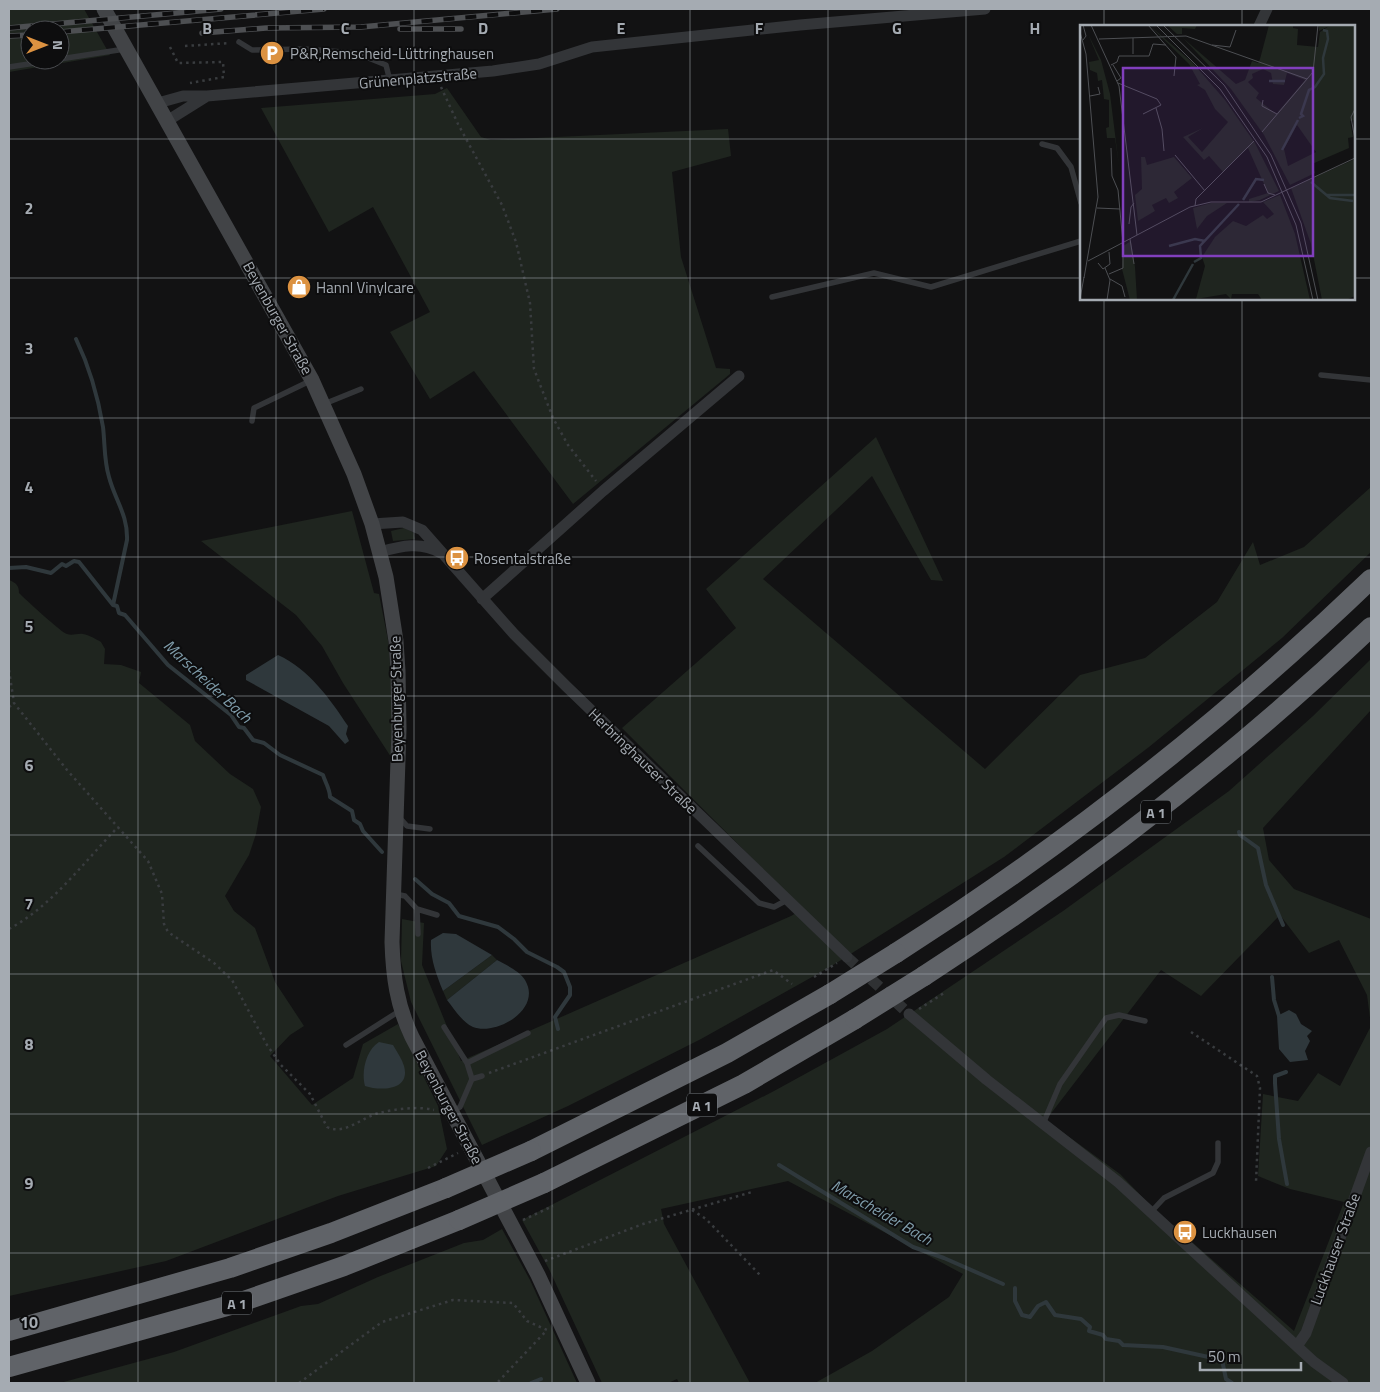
<svg xmlns="http://www.w3.org/2000/svg" width="1380" height="1392" font-family="'Titillium Web',sans-serif">
<style>
.green{fill:#1f251f;fill-rule:evenodd}
.water{fill:#2f383c}
.lines{fill:none;stroke-linecap:round;stroke-linejoin:round}
.stream{stroke:#2f383c;stroke-width:4}
.minor-tunnel{stroke:#2f3133;stroke-width:11;stroke-dasharray:11 5.5;stroke-linecap:butt}
.path{stroke:#393c3f;stroke-width:2.5;stroke-dasharray:2.5 4;stroke-linecap:butt}
.service{stroke:#333538;stroke-width:5.5}
.minor{stroke:#333538;stroke-width:11}
.secondary{stroke:#424447;stroke-width:15}
.motorway{stroke:#606368;stroke-width:20}
.rail-casing{stroke:#4d4f52;stroke-width:5.5}
.rail{stroke:#0d0d0e;stroke-width:4;stroke-dasharray:11;stroke-linecap:butt}
.motorway-bridge{stroke:#606368;stroke-width:20}
.grid{fill:none;stroke:#a5abb2;stroke-width:1;stroke-opacity:0.55}
.labels{text-anchor:middle;dominant-baseline:central;stroke-width:4;stroke-linejoin:round;paint-order:stroke}
.shield{fill:#0d0d0e;stroke:#777c81;stroke-width:1}
.shield-label{font-size:14px;font-weight:bold;fill:#a5abb2}
.poi-label{font-size:15px;fill:#a5abb2;stroke:#0d0d0e;text-anchor:start}
.street-label{font-size:15px;fill:#a5abb2;stroke:#0d0d0e}
.water-label{font-size:16px;font-style:italic;fill:#7f9caa;stroke:#0d0d0e}
.inset-river{fill:none;stroke:#2f383c;stroke-width:2.5}
.inset-road{fill:none;stroke:#4d4f53;stroke-width:1}
.view{fill:#813fbd;fill-opacity:0.15;stroke:#813fbd;stroke-width:2.5}
.inset-edge{fill:none;stroke:#a5abb2;stroke-width:2.5}
.grid-label{font-size:16px;text-anchor:middle;font-weight:bold;fill:#a5abb2;stroke:#0d0d0e;stroke-width:4;stroke-linejoin:round;paint-order:stroke}
</style>
<rect width="100%" height="100%" fill="#121213"/>
<!-- green -->
<path class="green" d="M 9,9 L 84,9 L 110,55 L 9,72 ZM 30,30 L 60,30 L 60,60 L 30,60 Z
M 447,88 L 481,137 L 491,140 L 728,129 L 731,156 L 672,172 L 681,257 L 716,368 L 730,369 L 730,374 L 573,504 L 474,371 L 430,399 L 390,332 L 430,312 L 373,207 L 329,232 L 261,108 L 435,94 Z
M 876,437 L 943,581 L 931,580 L 872,476 L 763,579 L 985,769 L 1080,675 L 1145,658 L 1217,602 L 1253,542 L 1260,565 L 1304,547 L 1371,487 L 1371,552 L 1282,638 L 1149,747 L 1004,857 L 830,967 L 701,1039 L 568,1106 L 482,1145 L 411,1002 L 401,961 L 402,919 L 424,923 L 422,965 L 461,1061 L 791,916 L 803,909 L 622,728 L 736,628 L 706,589 Z
M 352,511 L 374,593 L 379,594 L 388,640 L 393,699 L 391,757 L 343,683 L 322,646 L 296,615 L 201,541 Z
M 404,528 L 413,532 L 415,539 L 393,541 L 391,531 Z
M 9,580 C 16,583 19,585 19,593 C 24,598 63,634 67,634 C 72,636 78,633 83,634 C 89,635 96,639 101,642 L 105,649 L 104,664 L 121,665 L 141,672 L 139,683 L 190,725 L 195,741 L 230,774 L 253,789 L 261,807 L 256,834 L 249,855 L 225,896 L 234,911 L 255,928 L 275,982 L 304,1026 L 290,1035 L 270,1056 L 312,1105 L 353,1078 L 363,1044 L 398,1024 L 438,1106 L 447,1149 L 436,1166 L 338,1196 L 166,1261 L 9,1296 Z
M 1371,659 L 1371,710 L 1263,828 L 1269,860 L 1294,889 L 1371,919 L 1371,1025 L 1367,995 L 1339,940 L 1309,953 L 1280,915 L 1201,996 L 1161,970 L 1046,1120 L 1120,1174 L 1154,1209 L 1294,1331 L 1344,1202 L 1290,1189 L 1258,1176 L 1263,1094 L 1298,1101 L 1318,1073 L 1340,1086 L 1371,1026 L 1371,1383 L 815,1383 L 872,1351 L 949,1297 L 963,1274 L 788,1181 L 661,1209 L 664,1224 L 750,1383 L 679,1383 L 677,1379 L 668,1383 L 602,1383 L 549,1269 L 522,1220 L 774,1091 L 887,1029 L 1063,911 L 1229,791 L 1313,716 Z
M 492,955 L 497,960 L 447,1000 L 443,991 Z
M 502,1229 L 530,1280 L 577,1383 L 60,1383 L 174,1352 L 301,1306 L 318,1304 L 378,1277 L 464,1243 L 483,1240 Z"/>
<!-- water -->
<path class="water" d="M 278,655 C 309,669 330,699 348,726 L 346,734 L 349,741 L 345,744 L 329,726 L 246,680 L 246,675 Z
M 443,933 L 456,934 L 492,955 L 443,991 C 436,974 430,958 431,940 Z
M 497,960 C 506,965 520,971 525,980 C 543,1010 495,1036 473,1027 C 462,1022 455,1010 447,1000 Z
M 1289,1010 L 1296,1014 L 1301,1024 L 1312,1031 L 1307,1036 L 1310,1041 L 1305,1051 L 1308,1060 L 1290,1062 L 1279,1049 L 1277,1016 Z
M 379,1042 L 393,1045 C 397,1052 402,1059 404,1066 C 411,1091 380,1091 365,1086 C 361,1072 366,1050 379,1042 Z"/>
<g class="lines">
<!-- stream -->
<path class="stream" d="M 76,339 C 89,366 98,397 103,427 C 105,444 104,461 109,477 C 115,500 128,515 127,540 L 113,605
M 9,568 L 26,567 L 51,573 L 62,564 L 66,566 L 74,561 L 79,562 L 113,605 L 117,606 L 119,613 L 125,615 L 168,665 L 231,715 L 239,727 L 244,728 L 253,740 L 264,743 L 280,755 L 323,775 C 325,782 330,789 330,797 L 352,811 L 354,820 L 360,824 L 363,831 L 382,852
M 1239,832 L 1240,835 L 1258,848 L 1266,885 L 1283,925
M 415,879 L 432,894 L 449,903 L 459,916 L 498,927 L 514,939 L 527,952 L 557,967 L 564,972 L 570,987 L 570,995 L 555,1017 L 558,1029
M 1272,977 L 1274,1000 L 1279,1016
M 1286,1072 L 1275,1076 L 1275,1083 L 1279,1139 L 1287,1184
M 779,1165 L 913,1247 L 944,1258 L 1003,1284
M 1015,1288 L 1015,1301 L 1022,1315 L 1030,1317 L 1038,1306 L 1046,1302 L 1055,1315 L 1081,1319 L 1090,1327 L 1089,1331 L 1103,1335 L 1106,1339 L 1119,1341 L 1123,1345 L 1163,1347 L 1222,1360 L 1226,1379 L 1232,1383
M 531,1383 L 541,1379"/>
<!-- minor-tunnel -->
<path class="minor-tunnel" d="M 847,957 L 909,1014"/>
<!-- path -->
<path class="path" d="M 185,46 L 230,43
M 170,47 L 178,63 L 223,62 L 224,77 L 190,83
M 441,87 L 458,124 L 502,205 L 516,242 L 530,303 L 534,369 L 553,418 L 568,445 L 596,481
M 9,670 L 14,703 L 67,770 L 148,861 L 162,894 L 164,924 L 168,932 L 214,963 L 232,980 L 267,1045 L 281,1065 L 310,1094 L 327,1127 C 344,1136 362,1117 379,1113 C 395,1109 418,1106 434,1110
M 9,707 L 14,703
M 9,929 C 53,905 83,863 118,827
M 814,977 L 837,963
M 919,1009 L 944,993
M 1191,1032 L 1257,1076 L 1260,1088 L 1256,1182
M 489,1073 L 773,970 L 792,984
M 428,1168 L 458,1153
M 692,1210 L 706,1219 L 760,1275
M 523,1220 L 553,1206
M 545,1261 L 643,1224 L 752,1192
M 299,1383 L 382,1322 L 453,1300 L 513,1303 L 527,1321 L 547,1330 L 497,1383"/>
<!-- service -->
<path class="service" d="M 239,42 L 252,50 L 304,49 L 356,53 L 386,65 L 390,81
M 60,59 L 125,49
M 9,67 L 55,60
M 1042,144 L 1057,148 L 1071,167 L 1081,203
M 772,297 L 874,273 L 931,287 L 1081,241
M 1321,375 L 1371,380
M 324,404 L 361,389
M 252,421 L 254,408 L 312,380
M 399,817 L 407,826 L 430,829
M 698,846 L 759,903 L 774,907 L 787,900
M 395,894 L 405,896 L 417,909 L 418,934
M 417,909 L 437,915
M 444,1027 L 467,1063
M 346,1045 L 401,1010
M 472,1079 L 482,1076
M 452,1112 L 460,1107 L 472,1079 L 467,1063 L 528,1033
M 1043,1124 L 1060,1084 L 1106,1018 L 1119,1015 L 1145,1021
M 1151,1212 L 1164,1198 L 1213,1173 L 1218,1162 L 1218,1143"/>
<!-- minor -->
<path class="minor" d="M 1259,26 L 1267,9
M 158,103 L 183,96 L 207,96 L 493,71 L 539,64 L 592,47 L 800,25 L 985,9
M 167,121 L 207,96
M 372,524 L 403,522 L 422,530 L 514,634 L 566,686 L 847,957
M 380,552 C 401,546 421,541 441,553
M 482,599 L 603,491 L 739,376
M 909,1014 L 987,1080 L 1118,1182 L 1314,1362 L 1343,1383
M 1297,1346 L 1306,1333 L 1371,1152"/>
<!-- secondary -->
<path class="secondary" d="M 104,9 L 312,380 L 354,474 L 372,524 L 386,577 L 396,641 L 398,671 L 399,729 L 392,942 C 393,976 397,1006 412,1037 L 538,1275 L 588,1383"/>
<!-- motorway -->
<path class="motorway" d="M 896,953 C 1067,844 1225,719 1371,579
M 924,976 C 1083,873 1234,757 1371,627
M 531,1151 L 727,1053 L 830,994
M 544,1183 L 744,1084 L 855,1019
M 9,1331 L 230,1268 L 331,1233 L 446,1188
M 9,1367 L 241,1302 L 344,1266 L 459,1220"/>
<!-- rail casing -->
<g class="rail-casing">
<path id="rail" d="M 9,28 L 221,9
M 400,29 L 461,29
M 60,32 L 324,9
M 202,33 L 266,28 L 361,27 L 557,9
M 9,36 L 30,35"/>
</g>
<!-- rail -->
<use href="#rail" class="rail"/>
<!-- motorway-bridge -->
<path class="motorway-bridge" d="M 830,994 L 896,953
M 855,1019 L 924,976
M 446,1188 L 531,1151
M 459,1220 L 544,1183"/>
</g>
<!-- grid -->
<path class="grid" d="M 138,9 L 138,1383M 276,9 L 276,1383M 414,9 L 414,1383M 552,9 L 552,1383M 690,9 L 690,1383M 828,9 L 828,1383M 966,9 L 966,1383M 1104,9 L 1104,26M 1242,9 L 1242,26M 9,139 L 1081,139M 1354,139 L 1371,139M 9,278 L 1081,278M 1354,278 L 1371,278M 1104,299 L 1104,1383M 1242,299 L 1242,1383M 9,418 L 1371,418M 9,557 L 1371,557M 9,696 L 1371,696M 9,835 L 1371,835M 9,974 L 1371,974M 9,1114 L 1371,1114M 9,1253 L 1371,1253"/>
<!-- icons -->
<defs>
<g id="parking-disc" transform="scale(1.25)"><circle r="9.5" fill="#dc9241" stroke="#0d0d0e"/><path d="M-3.5-5.5H1a3.5 3.5 0 0 1 0 7H-1V5.5H-3.5ZM-1-3.4V-.6H.8a1.4 1.4 0 0 0 0-2.8Z" fill="#fff"/></g>
<g id="shop-disc" transform="scale(1.25)"><circle r="9.5" fill="#dc9241" stroke="#0d0d0e"/><path d="M-5-2.5h2.3a2.7 3.5 0 0 1 5.4 0H5L5.5 6h-11ZM-1.5-2.5h3a1.5 2.3 0 0 0-3 0Z" fill="#fff"/></g>
<g id="bus-disc" transform="scale(1.25)"><circle r="9.5" fill="#dc9241" stroke="#0d0d0e"/><path d="M-5-6H5V4H4V6H2V4H-2V6H-4V4H-5ZM-3.5-4V0h7V-4ZM-3.5 1.2v1.5H-2V1.2ZM2 1.2v1.5H3.5V1.2Z" fill="#fff"/></g>
</defs>
<g fill-rule="evenodd">
<use href="#parking-disc" x="272" y="53"/>
<use href="#shop-disc" x="299" y="287"/>
<use href="#bus-disc" x="457" y="558"/>
<use href="#bus-disc" x="1185" y="1232"/>
</g>
<g class="labels">
<!-- shield labels -->
<g class="shield">
<rect x="1141" y="800.5" width="30" height="23" rx="4"/>
<rect x="687" y="1093.5" width="30" height="23" rx="4"/>
<rect x="222" y="1291.5" width="30" height="23" rx="4"/>
</g>
<g class="shield-label">
<text x="1156" y="812">A 1</text>
<text x="702" y="1105">A 1</text>
<text x="237" y="1303">A 1</text>
</g>
<!-- poi labels -->
<g class="poi-label">
<text x="290" y="53">P&amp;R,Remscheid-Lüttringhausen</text>
<text x="316" y="287">Hannl Vinylcare</text>
<text x="474" y="558">Rosentalstraße</text>
<text x="1202" y="1232">Luckhausen</text>
</g>
<!-- street labels -->
<g class="street-label">
<text transform="translate(418 78) rotate(-5)">Grünenplatzstraße</text>
<text transform="translate(278 318) rotate(61)">Beyenburger Straße</text>
<text transform="translate(396 699) rotate(-91)">Beyenburger Straße</text>
<text transform="translate(643 761) rotate(44)">Herbringhauser Straße</text>
<text transform="translate(449 1107) rotate(62)">Beyenburger Straße</text>
<text transform="translate(1335 1249) rotate(-70)">Luckhauser Straße</text>
</g>
<!-- water labels -->
<g class="water-label">
<text transform="translate(208 681) rotate(43)">Marscheider Bach</text>
<text transform="translate(882 1212) rotate(30)">Marscheider Bach</text>
</g>
</g>
<!-- overview -->
<g transform="translate(1080 25)">
<rect width="275" height="275" fill="#121213"/>
<path d="M 69,0 L 112,37 L 145,75 L 175,118 L 199,166 L 180,175 L 169,177 L 169,174 L 188,168 L 168,123 L 143,147 L 129,131 L 124,135 L 103,112 L 123,103 L 108,112 L 122,127 L 148,97 L 135,84 L 125,65 L 117,60 L 120,59 L 109,39 ZM 87,0 L 117,0 L 115,4 L 102,3 L 102,9 L 97,9 ZM 189,0 L 213,0 L 213,3 L 218,4 L 217,20 L 238,22 L 240,7 L 249,1 L 239,6 L 239,0 L 275,0 L 275,95 L 270,96 L 273,112 L 268,113 L 269,123 L 232,139 L 235,148 L 210,160 L 184,110 L 151,64 L 103,13 L 156,59 L 165,55 L 172,36 L 178,38 L 180,34 ZM 183,44 L 191,48 L 193,59 L 204,60 L 207,48 L 225,55 L 196,89 L 176,73 L 179,68 L 168,57 L 173,53 L 172,49 ZM 217,100 L 236,127 L 208,141 L 204,124 ZM 8,9 L 21,35 L 30,69 L 39,141 L 35,113 L 27,113 L 26,103 L 29,102 L 29,75 L 24,74 L 22,55 L 18,56 L 17,48 L 10,45 L 9,37 L 19,35 ZM 61,132 L 65,132 L 67,140 L 94,132 L 112,153 L 94,167 L 98,173 L 89,178 L 86,173 L 72,180 L 75,186 L 58,196 L 55,170 L 62,164 ZM 275,134 L 275,271 L 266,275 L 242,275 L 231,219 L 211,163 ZM 200,170 L 215,209 L 230,275 L 182,275 L 178,269 L 152,269 L 151,274 L 146,269 L 116,274 L 125,241 L 122,232 L 135,212 L 153,196 L 166,201 L 183,190 L 187,194 L 194,189 L 183,177 ZM 131,178 L 147,178 L 127,191 L 117,204 L 113,183 ZM 51,216 L 55,242 L 57,275 L 50,275 L 42,244 L 43,221 Z" fill="#1f251f" fill-rule="evenodd"/>
<path class="inset-river" d="M 189,56 L 205,56M 219,93 L 223,91 L 221,89 L 229,65 L 235,62 L 244,49 L 243,33 L 248,14 L 247,6 L 243,5M 202,125 L 218,95M 231,157 L 250,173 L 273,176M 246,170 L 275,170M 163,175 L 176,154 L 184,155M 89,221 L 115,214 L 125,216M 114,237 L 121,233 L 120,221 L 159,179M 93,275 L 113,239"/>
<path class="inset-road" d="M 3,0 L 6,11 L 3,15M 11,0 L 39,61 L 57,210M 68,0 L 96,32 L 94,51M 76,0 L 140,64 L 187,132 L 216,200 L 233,275M 83,0 L 144,60 L 191,130 L 221,198 L 238,275M 0,7 L 6,29 L 18,172 L 4,253M 19,14 L 106,11 L 227,54M 132,20 L 150,22 L 156,5M 53,29 L 53,13M 31,40 L 37,37 L 39,31 L 69,31 L 73,19 L 86,20M 33,40 L 41,53 L 37,56M 38,58 L 77,74 L 81,80 L 63,89M 10,71 L 20,69 L 18,62M 183,75 L 182,81 L 197,89M 76,83 L 82,104 L 84,126M 275,84 L 271,92 L 275,115M 182,107 L 233,47 L 238,0M 31,123 L 32,151 L 38,165 L 43,218M 95,130 L 125,166M 184,159 L 188,168 L 195,170M 115,181 L 116,174 L 174,116M 17,183 L 40,184M 49,199 L 51,182 L 54,178M 50,214 L 54,239M 8,236 L 110,182 L 131,177 L 181,177 L 275,133M 18,238 L 23,244 L 30,239 L 29,227M 25,243 L 30,255 L 27,275M 29,249 L 43,243 L 43,232M 30,254 L 42,261 L 45,272M 0,274 L 4,252"/>
<path class="view" d="M 43,43 L 233,43 L 233,231 L 43,231 Z"/>
<rect width="275" height="275" class="inset-edge"/>
</g>
<g class="grid-label">
<text x="207" y="34">B</text>
<text x="345" y="34">C</text>
<text x="483" y="34">D</text>
<text x="621" y="34">E</text>
<text x="759" y="34">F</text>
<text x="897" y="34">G</text>
<text x="1035" y="34">H</text>
<text x="29" y="214">2</text>
<text x="29" y="354">3</text>
<text x="29" y="493">4</text>
<text x="29" y="632">5</text>
<text x="29" y="771">6</text>
<text x="29" y="910">7</text>
<text x="29" y="1050">8</text>
<text x="29" y="1189">9</text>
<text x="29" y="1328">10</text>
</g>
<!-- border -->
<rect width="1380" height="1392" fill="none" stroke="#a5abb2" stroke-width="20"/>
<!-- north arrow -->
<g transform="translate(45 45) rotate(90)"><circle r="24" fill="#0d0d0e" stroke="#4a4c50"/>
<path d="M0-4L9 19L0 12L-9 19Z" fill="#dc9241"/>
<text y="-8" font-size="14" font-weight="bold" text-anchor="middle" fill="#a5abb2">N</text>
</g>
<!-- scale -->
<path d="M1200 1362v8h101v-8" fill="none" stroke="#a5abb2" stroke-width="2.5"/>
<text x="1208" y="1362" font-size="15" fill="#a5abb2" stroke="#0d0d0e" stroke-width="4" paint-order="stroke">50 m</text>
</svg>
